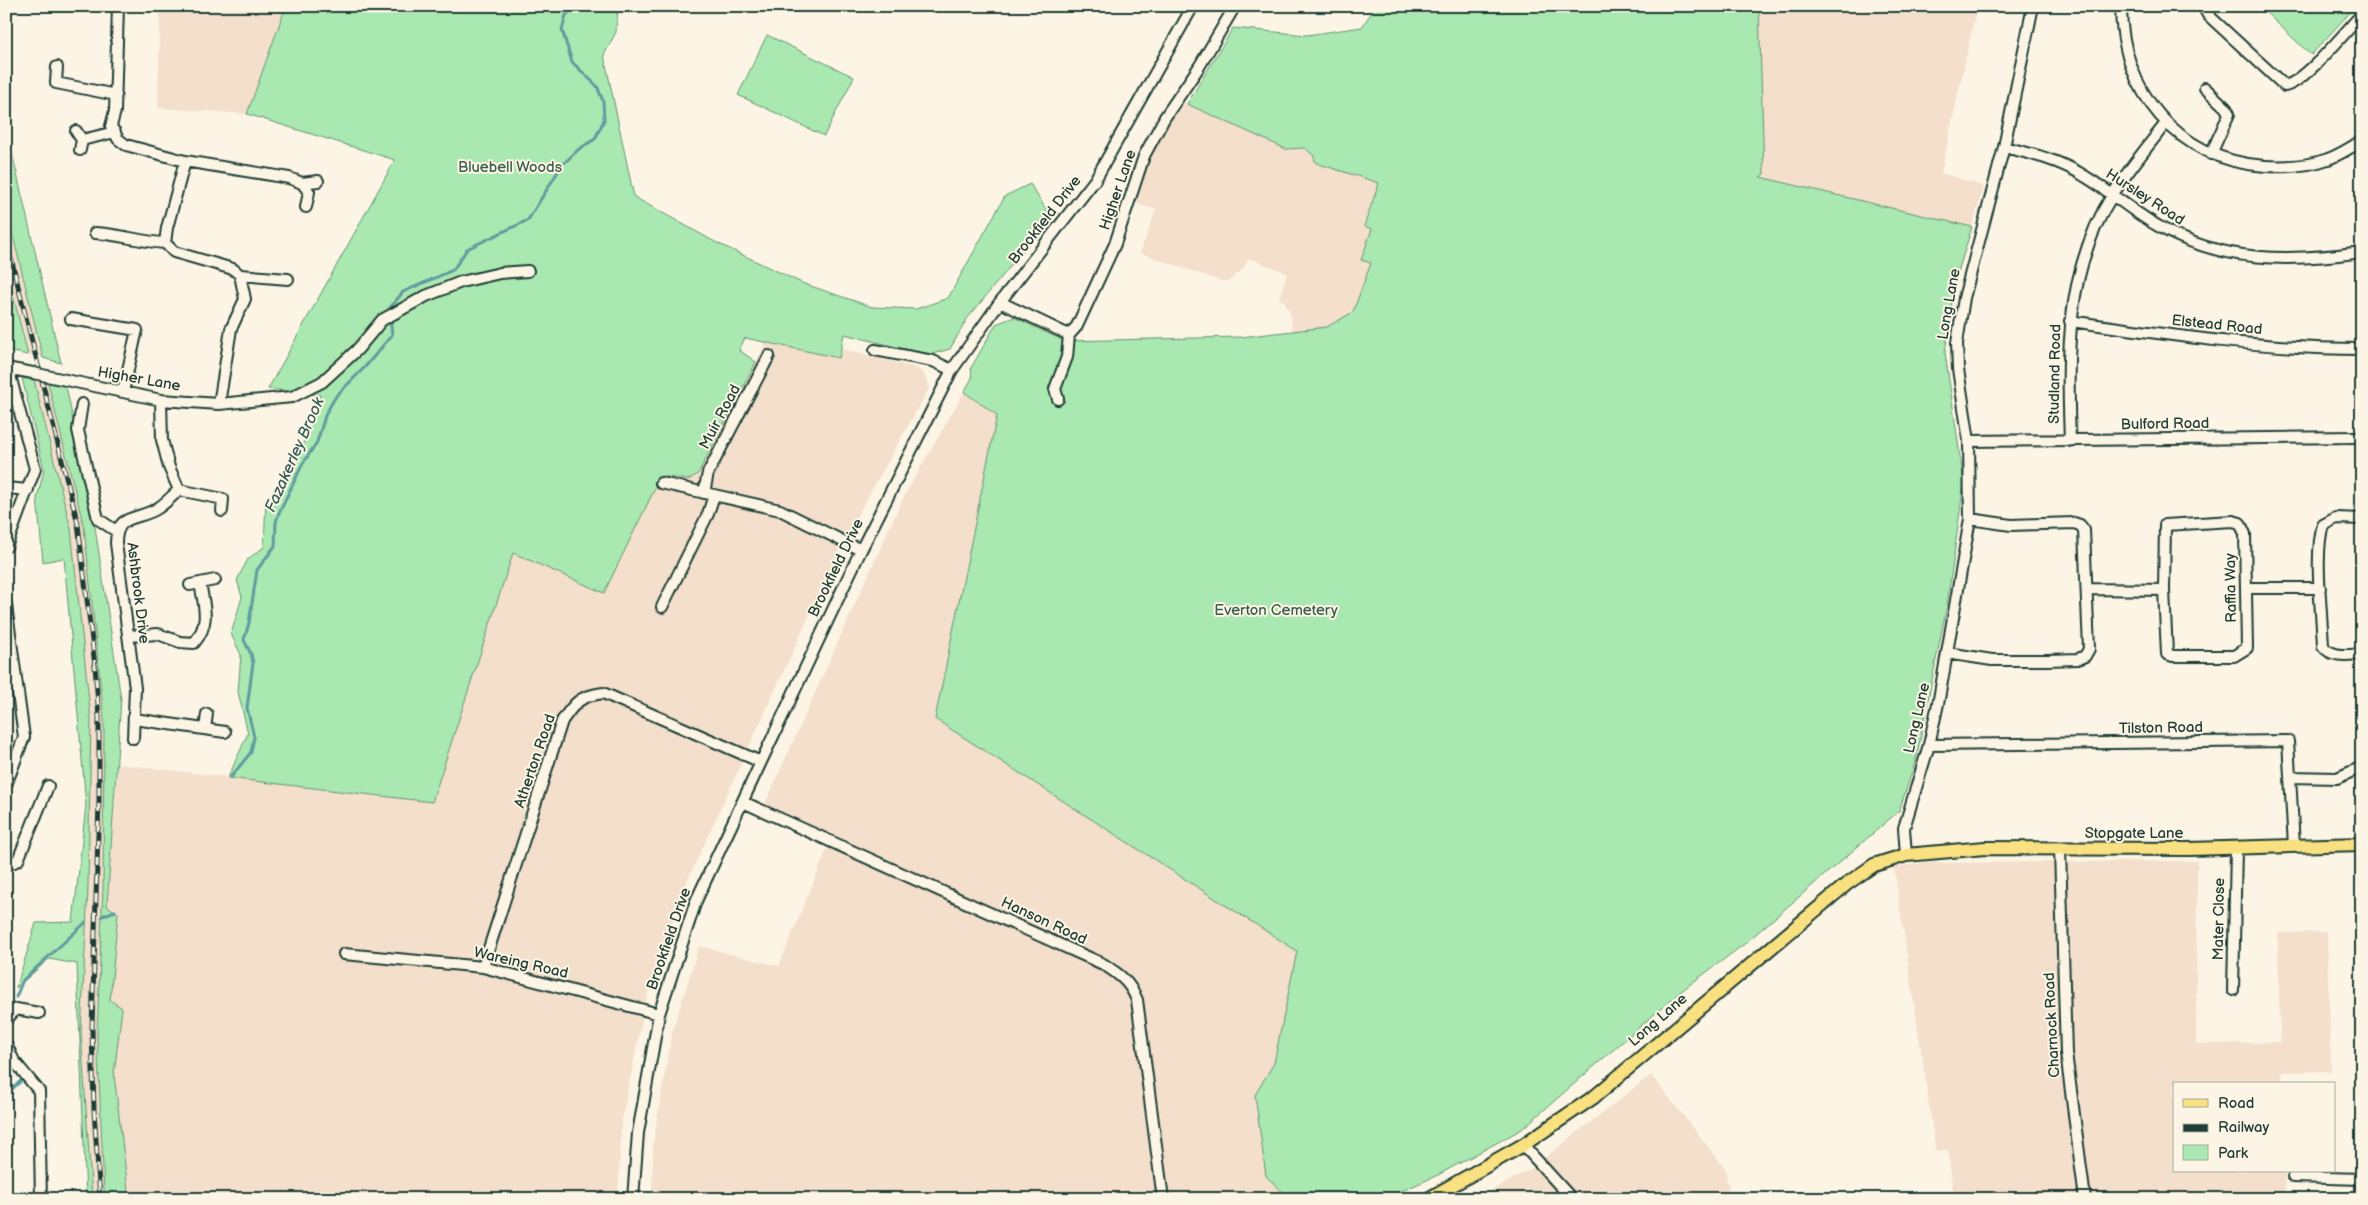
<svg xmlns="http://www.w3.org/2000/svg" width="2368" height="1205" font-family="'Balsamiq Sans',sans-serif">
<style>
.built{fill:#f3dfcb}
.green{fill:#a9e8b0;stroke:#649272}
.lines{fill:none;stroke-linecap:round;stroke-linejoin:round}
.stream{stroke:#5f9b9f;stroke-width:3}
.minor-casing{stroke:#1f3d34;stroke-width:14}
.major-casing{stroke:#1f3d34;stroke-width:16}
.minor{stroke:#fcf5e5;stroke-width:10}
.major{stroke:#f9e181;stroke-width:12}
.rail-casing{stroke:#1f3d34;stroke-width:5}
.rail{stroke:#fcf5e5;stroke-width:3;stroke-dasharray:9;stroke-linecap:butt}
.minor-bridge-casing{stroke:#1f3d34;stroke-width:14;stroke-linecap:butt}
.minor-bridge{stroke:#fcf5e5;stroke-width:10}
.labels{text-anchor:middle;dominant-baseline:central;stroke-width:4;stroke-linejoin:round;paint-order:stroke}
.park-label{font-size:15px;fill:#3b5f4d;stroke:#fcf5e5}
.street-label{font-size:15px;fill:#1f3d34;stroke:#fcf5e5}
.water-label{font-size:16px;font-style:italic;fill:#345c58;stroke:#fcf5e5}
</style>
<rect width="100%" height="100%" fill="#fcf5e5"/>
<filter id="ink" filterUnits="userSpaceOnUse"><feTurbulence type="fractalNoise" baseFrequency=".02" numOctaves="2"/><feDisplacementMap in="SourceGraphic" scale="10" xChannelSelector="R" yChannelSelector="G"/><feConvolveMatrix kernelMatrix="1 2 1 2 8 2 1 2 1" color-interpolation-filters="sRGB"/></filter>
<g filter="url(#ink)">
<!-- built -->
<path class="built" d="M 160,6 L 286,6 L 247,114 L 158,108 Z
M 1759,6 L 1977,6 L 1941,173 L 1984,186 L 1972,227 L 1759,177 L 1764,174 Z
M 1181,101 L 1286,149 L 1305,148 L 1313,155 L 1316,163 L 1379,183 L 1364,225 L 1372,229 L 1371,263 L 1353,312 L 1327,327 L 1292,331 L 1290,311 L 1285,306 L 1286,302 L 1279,299 L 1287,273 L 1248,258 L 1244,268 L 1229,281 L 1221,281 L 1140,253 L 1156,210 L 1133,202 L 1148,159 Z
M 6,207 L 43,358 L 28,355 L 6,267 Z
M 769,337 L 850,351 L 916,368 L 923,373 L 930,387 L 848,532 L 683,890 L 646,1000 L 621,1124 L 618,1199 L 129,1199 L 114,1074 L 122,1009 L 110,1001 L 118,913 L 107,906 L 118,764 L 432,801 L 513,552 L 604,593 L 661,476 L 688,480 L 698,474 Z
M 34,380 L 48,383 L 84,527 L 104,719 L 103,888 L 97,1033 L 105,1199 L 92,1199 L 91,1192 L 81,1033 L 88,888 L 91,720 L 71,529 Z
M 964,392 L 997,414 L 935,719 L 1298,951 L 1274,1063 L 1255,1095 L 1266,1176 L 1290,1199 L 652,1199 L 653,1143 L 672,1033 L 699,946 L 779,966 L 828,847 L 760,815 L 902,500 Z
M 2197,861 L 2196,1044 L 2280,1042 L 2278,933 L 2327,932 L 2331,1071 L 2282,1072 L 2282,1084 L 2174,1084 L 2174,1171 L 2284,1171 L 2285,1199 L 1954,1199 L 1948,1150 L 1936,1152 L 1894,867 L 1924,863 Z
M 1651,1075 L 1725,1168 L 1730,1199 L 1477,1199 L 1529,1170 Z"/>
<!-- green -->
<path class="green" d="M 286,6 L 618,6 L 616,32 L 604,55 L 634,197 L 715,242 L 802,283 L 872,307 L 916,309 L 948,298 L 1005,196 L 1030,184 L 1051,217 L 967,319 L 950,349 L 929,355 L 844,334 L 839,358 L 745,338 L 739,350 L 756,362 L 698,474 L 688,480 L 661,476 L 604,593 L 513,553 L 432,802 L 228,778 L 248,733 L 238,692 L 241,655 L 231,634 L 242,597 L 237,580 L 248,559 L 264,547 L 266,499 L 294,470 L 320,395 L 268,389 L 395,160 L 247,114 Z
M 1371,6 L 1759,6 L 1764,174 L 1760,177 L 1972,227 L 1954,285 L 1945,353 L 1964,483 L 1947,605 L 1916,760 L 1899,811 L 1743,945 L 1680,992 L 1522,1129 L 1438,1175 L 1384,1199 L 1290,1199 L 1266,1176 L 1255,1095 L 1274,1063 L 1297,951 L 935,719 L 997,415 L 964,392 L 972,378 L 971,368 L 996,324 L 1014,317 L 1064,341 L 1241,337 L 1327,327 L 1353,312 L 1371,263 L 1361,260 L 1372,229 L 1364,226 L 1379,183 L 1316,163 L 1313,155 L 1305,148 L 1286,149 L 1187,104 L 1233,28 L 1307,35 L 1362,27 L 1373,10 Z
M 2259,6 L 2356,6 L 2311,55 Z
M 767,35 L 854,77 L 824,136 L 738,95 Z
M 6,127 L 61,363 L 43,358 L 6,207 Z
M 6,267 L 28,355 L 8,351 L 6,343 Z
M 22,378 L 34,380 L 71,529 L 91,720 L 88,888 L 81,1033 L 92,1199 L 86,1199 L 77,964 L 49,959 L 16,988 L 36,923 L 73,922 L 86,805 L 64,558 L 43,562 L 37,498 L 44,470 Z
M 48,383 L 66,386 L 95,527 L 121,699 L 107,906 L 118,913 L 110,1000 L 122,1008 L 114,1074 L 129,1199 L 105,1199 L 104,1192 L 97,1033 L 103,888 L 104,719 L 84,527 Z"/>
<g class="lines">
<!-- stream -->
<path class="stream" d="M 231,777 L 251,752 L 254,737 L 247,708 L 253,663 L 251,654 L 244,640 L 249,623 L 257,570 L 275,546 L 276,522 L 279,513 L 302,465 L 317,442 L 326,413 L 336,396 L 365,367 L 392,335 L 389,309 L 403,292 L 453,270 L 467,249 L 528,220 L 562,165 L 579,149 L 595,139 L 604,120 L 603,101 L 597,86 L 572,62 L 562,30 L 566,15 L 577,6
M 102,916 L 115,911
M 16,997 L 23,980 L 85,923
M 6,1094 L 22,1080"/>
<!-- minor casing -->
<g class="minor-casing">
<path id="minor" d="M 118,6 L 115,111 L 111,126 L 118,139 L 126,145 L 185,161 L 167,228 L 165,243 L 174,252 L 233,269 L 240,275 L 245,299 L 231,329 L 219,404
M 2121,6 C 2121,91 2177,160 2265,166 C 2284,167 2309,166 2328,159 C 2340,155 2351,147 2362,141
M 2203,6 L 2208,15 L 2285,86 C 2306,81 2345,32 2362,14
M 57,67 L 56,83 L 116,95
M 2205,88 L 2226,108 L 2229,114 L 2211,154
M 76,131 L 82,140 L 80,150
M 82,140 L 115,132
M 2004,147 C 2033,154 2062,161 2086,177 C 2111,192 2133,212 2158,226 C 2222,263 2291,262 2362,252
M 185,161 L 289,178 L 302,183 L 309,192 L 306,207
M 302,183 L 318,181
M 95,233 C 119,234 141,242 165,243
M 240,275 L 288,279
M 1000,302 L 1069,335 L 1077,326 L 1115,244 L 1144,156 L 1165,117 L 1199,67 L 1235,6
M 71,319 L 137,330 L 123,392
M 2070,321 C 2167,335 2263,349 2362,349
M 875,350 L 933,361 L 952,370
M 6,368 L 33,373
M 47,376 L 161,400 L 219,404 L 292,397 L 322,382 L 357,350 L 382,320 L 426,296 L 461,282 L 500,273 L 528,271
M 1058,399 L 1055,389 L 1067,357 L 1069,335
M 82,404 L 78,430 L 98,519 L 116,531
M 1969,441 L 2362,437
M 2070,441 C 2067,354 2065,270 2113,194 C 2129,169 2148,146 2166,123
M 661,483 L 780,510 L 861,550
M 6,488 L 28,490
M 179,490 L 223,499 L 222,511
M 704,493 L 708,473 L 769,356
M 2362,519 L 2336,518 L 2323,525 C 2314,553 2322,615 2323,646 C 2332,658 2348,655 2362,654
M 2233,521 L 2240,523 L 2245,534 L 2247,648 L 2234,656 L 2173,656 L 2167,654 L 2164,590 L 2165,525 Z
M 6,547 L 35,469 L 8,368
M 190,585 L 215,580
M 2246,588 L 2320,588
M 2088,589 L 2164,590
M 6,605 L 24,737 L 6,785
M 662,607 L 708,514 L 714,495
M 128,636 L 158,634 L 180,642 L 194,643 C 211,623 204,606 200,583
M 1947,653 L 1992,660 L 2048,660 L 2078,659 L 2085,656 L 2089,649 L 2084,530 L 2080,525 L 2074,523 L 2011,525 L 1970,519
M 134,719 L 225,732
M 205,729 L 207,714
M 133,738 L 135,688 L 116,543 C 116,512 139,521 158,508 C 166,503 172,496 179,490 L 169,467 L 162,440 L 161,400
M 1929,745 L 2288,741 L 2294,846
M 2291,777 L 2337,778 L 2362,767
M 743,802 L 1103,964 C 1119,974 1130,982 1137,1000 L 1163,1199
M 2060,849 L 2066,1053 L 2085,1199
M 1906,855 L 1904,828 L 1929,745 L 1939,699 L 1970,519 L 1969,441 L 1958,369 L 1957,343 L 1964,298 L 2004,147 L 2033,6
M 6,861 L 12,863 L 18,860 L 48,786
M 344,954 L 483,967 L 659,1014
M 483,967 L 562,721 C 575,702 580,696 603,693 L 761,762
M 2233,990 L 2236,849
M 6,1020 L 16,1009 L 39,1013
M 6,1044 L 14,1061 L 39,1091 L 41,1199
M 1523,1145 L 1572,1199
M 2293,1177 L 2362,1179
M 633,1199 L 638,1133 L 659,1014 L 696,901 L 761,762 L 861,550 L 952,370 L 1000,302 L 1095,180 L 1193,6"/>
</g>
<!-- major casing -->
<g class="major-casing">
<path id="major" d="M 1428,1199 L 1523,1145 L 1594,1097 L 1848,883 L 1874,865 L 1906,855 L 1985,848 L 2189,849 L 2362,844"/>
</g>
<!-- minor -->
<use href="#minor" class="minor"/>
<!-- major -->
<use href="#major" class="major"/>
<!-- rail casing -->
<g class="rail-casing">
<path id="rail" d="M 6,238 L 78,524 L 95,666 L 99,717 L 99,801 L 92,1028 L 94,1110 L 100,1199"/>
</g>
<!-- rail -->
<use href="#rail" class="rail"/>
<!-- minor-bridge casing -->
<g class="minor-bridge-casing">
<path id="minor-bridge" d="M 33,373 L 47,376"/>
</g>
<!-- minor-bridge -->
<use href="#minor-bridge" class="minor-bridge"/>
</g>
</g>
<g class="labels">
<!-- park labels -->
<g class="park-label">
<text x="510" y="167">Bluebell Woods</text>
<text x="1276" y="610">Everton Cemetery</text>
</g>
<!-- street labels -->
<g class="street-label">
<text transform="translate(1118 190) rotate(-71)">Higher Lane</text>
<text transform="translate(2145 197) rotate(33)">Hursley Road</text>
<text transform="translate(1045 220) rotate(-52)">Brookfield Drive</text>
<text transform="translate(1949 304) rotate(-80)">Long Lane</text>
<text transform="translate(2217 325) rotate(6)">Elstead Road</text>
<text transform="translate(2055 374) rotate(-89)">Studland Road</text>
<text transform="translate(139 379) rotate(10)">Higher Lane</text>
<text transform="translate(720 417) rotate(-62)">Muir Road</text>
<text transform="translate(2165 424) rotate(-1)">Bulford Road</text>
<text transform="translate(836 568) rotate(-64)">Brookfield Drive</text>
<text transform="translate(2231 588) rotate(-91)">Raffia Way</text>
<text transform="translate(138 593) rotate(83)">Ashbrook Drive</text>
<text transform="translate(1917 718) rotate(-77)">Long Lane</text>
<text transform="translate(2161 728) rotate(-1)">Tilston Road</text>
<text transform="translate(535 761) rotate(-71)">Atherton Road</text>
<text x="2134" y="833">Stopgate Lane</text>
<text transform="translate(2219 919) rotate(-89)">Mater Close</text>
<text transform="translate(1044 921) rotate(25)">Hanson Road</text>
<text transform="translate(669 939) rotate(-71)">Brookfield Drive</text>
<text transform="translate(521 963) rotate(13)">Wareing Road</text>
<text transform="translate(1658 1020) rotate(-41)">Long Lane</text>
<text transform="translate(2052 1025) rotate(-93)">Charnock Road</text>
</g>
<!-- water labels -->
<g class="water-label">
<text transform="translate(295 455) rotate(-66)">Fazakerley Brook</text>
</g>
</g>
<!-- margin -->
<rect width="2368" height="1205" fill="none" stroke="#fcf5e5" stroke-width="25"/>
<rect x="12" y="12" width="2343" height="1180" fill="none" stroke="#1f3d34" stroke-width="2" filter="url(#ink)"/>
<!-- legend -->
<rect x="2173" y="1082" width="162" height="90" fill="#fcf5e5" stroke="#a4ab9e"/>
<rect x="2183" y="1099" width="25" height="8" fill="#f9e181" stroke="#a4ab9e"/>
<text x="2218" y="1108" font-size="15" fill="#1f3d34">Road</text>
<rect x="2183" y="1124" width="25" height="8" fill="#1f3d34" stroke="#a4ab9e"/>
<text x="2218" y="1132" font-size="15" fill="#1f3d34">Railway</text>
<rect x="2183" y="1145" width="25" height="15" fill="#a9e8b0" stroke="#a4ab9e"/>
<text x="2218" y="1158" font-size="15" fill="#1f3d34">Park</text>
</svg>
